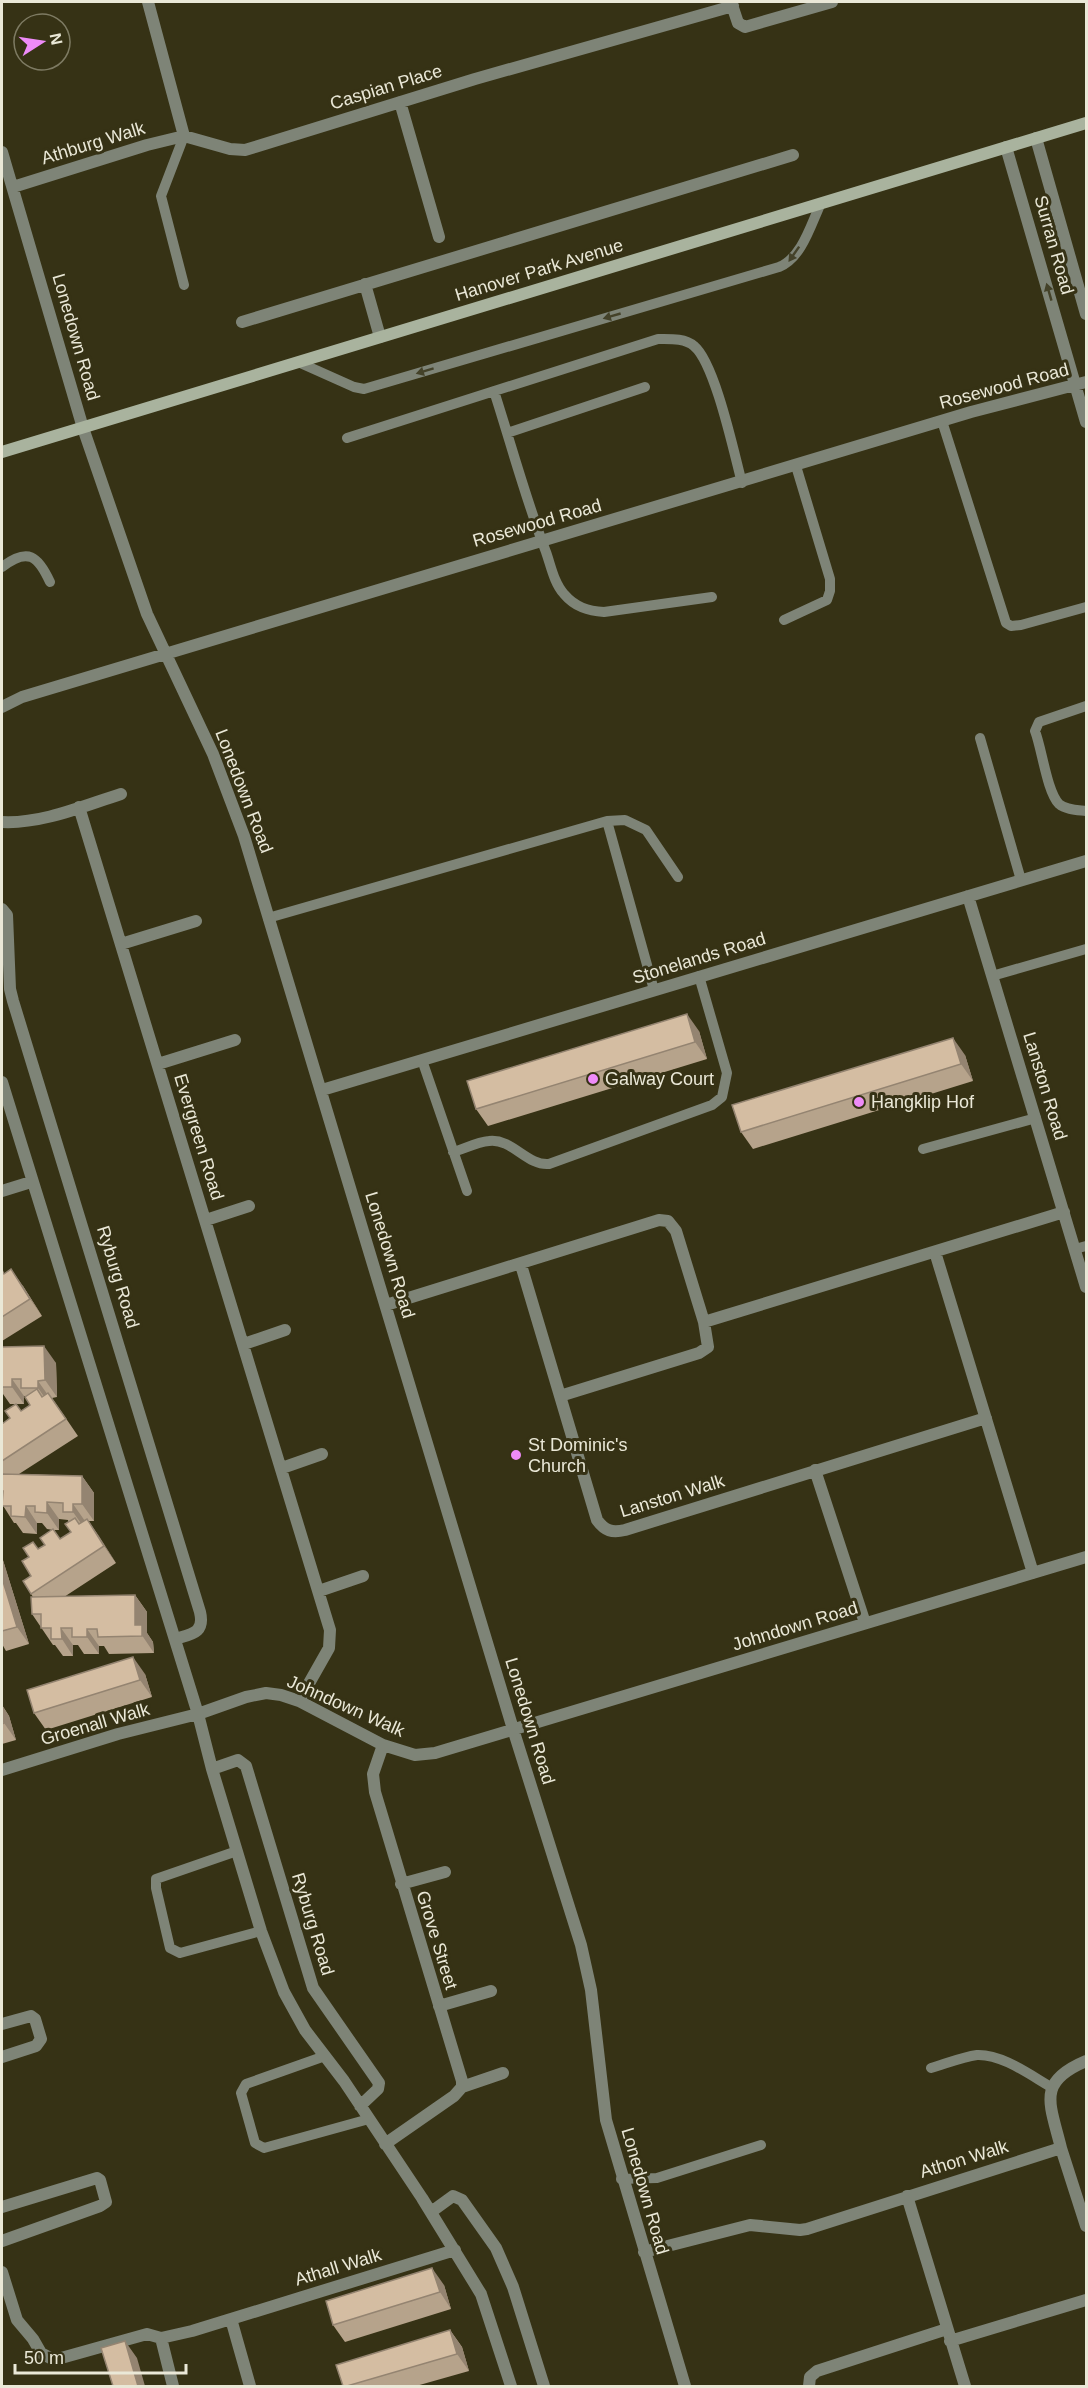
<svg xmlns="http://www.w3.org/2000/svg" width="1088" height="2388" font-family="Helvetica,sans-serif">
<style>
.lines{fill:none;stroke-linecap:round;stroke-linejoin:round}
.lane{stroke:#7e8477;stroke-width:10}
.street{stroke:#7e8477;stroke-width:12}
.secondary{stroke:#a9b39e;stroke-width:12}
.wall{fill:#b6a38b;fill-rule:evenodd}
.shaded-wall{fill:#948471}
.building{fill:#d4bda2;stroke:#948471;stroke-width:1.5}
.oneway{fill:#444229}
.poi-dot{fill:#ee8bf8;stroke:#363215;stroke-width:2}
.labels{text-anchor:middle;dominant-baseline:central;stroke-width:6;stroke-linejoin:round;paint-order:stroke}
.street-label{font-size:18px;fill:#eae8d7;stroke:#363215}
.poi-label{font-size:18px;fill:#eae8d7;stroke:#363215;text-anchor:start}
</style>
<rect width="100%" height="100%" fill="#363215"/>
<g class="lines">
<!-- lane -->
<path class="lane" d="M 184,136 L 161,196 L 184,285
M 298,362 L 354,387 L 364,389 L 779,267 C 802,258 811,224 821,203
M 494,391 C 511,444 526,500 546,552 C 551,566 554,583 564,594 C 575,607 588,611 604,612 L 712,597
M 942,421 L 1006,623 L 1011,626 L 1021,625 L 1086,607
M 507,433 L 645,387
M 347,438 L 658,339 C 670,339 685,338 694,346 C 715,363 734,453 742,483
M 2,567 C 28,547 38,556 50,582
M 784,620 L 827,600 L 830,591 L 830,579 L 796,466
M 1086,706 L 1039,722 L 1035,731 C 1042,749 1047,792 1059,804 C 1066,810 1078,810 1086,811
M 980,738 L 1021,880
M 607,821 L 654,990
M 268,918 L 607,821 L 625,820 L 646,830 L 678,877
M 992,976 L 1086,949
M 422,1060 L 467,1191
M 923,1149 L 1036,1118
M 453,1152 C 464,1149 477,1142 489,1141 C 512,1138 527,1166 549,1164 L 712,1105 L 722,1097 L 727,1073 L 699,976
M 1075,1249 L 1086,1246
M 237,1851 L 156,1879 L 156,1888 L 170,1948 L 180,1953 L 261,1931
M 325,2056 L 246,2084 L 241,2093 L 255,2143 L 264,2148 L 369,2119
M 931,2068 C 945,2064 962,2057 977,2055 C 1002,2054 1030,2075 1051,2087
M 621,2179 L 657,2178 L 761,2145"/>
<!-- street -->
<path class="street" d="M 148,2 L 184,136
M 731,2 L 738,23 L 745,27 L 832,2
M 400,102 L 439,237
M 1036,138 L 1086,314
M 1006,147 L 1086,422
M 2,152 L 83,428 L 147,614 L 213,754 L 244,836 L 513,1729 L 581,1945 L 591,1990 L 606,2120 L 685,2386
M 13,187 L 147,145 L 184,136 L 230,149 L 245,150 L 255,147 L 475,79 L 733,6
M 365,284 L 380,337
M 242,322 L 793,155
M 2,707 L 22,697 L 971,412 L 1086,382
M 79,807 L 330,1630 L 329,1648 L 299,1701
M 2,822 C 42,824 83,806 121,794
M 968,896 L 1086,1287
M 2,909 L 7,915 L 10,989 L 13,1001 L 200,1612 C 205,1633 192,1634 175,1639
M 121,944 L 196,921
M 158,1064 L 235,1040
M 2,1082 L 198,1714 L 212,1769 L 261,1931 L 284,1992 L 305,2030 L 344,2081 L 422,2198 L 481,2294 L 511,2386
M 322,1090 L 1086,861
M 2,1191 L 31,1182
M 206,1220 L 249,1206
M 935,1252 L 1033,1573
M 521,1265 L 597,1520 C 605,1531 612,1533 625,1530 L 986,1418
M 386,1305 L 659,1220 L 668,1221 L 676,1231 L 704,1322 L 708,1347 L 699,1353 L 560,1396
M 704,1322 L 1064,1212
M 244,1344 L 285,1330
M 282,1468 L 322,1454
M 815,1470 L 865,1623
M 319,1591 L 363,1576
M 383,1745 L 373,1774 L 375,1792 L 462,2081 L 462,2087
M 212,1769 L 238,1760 L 246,1766 L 313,1988 L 379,2083 L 378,2089 L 360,2106
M 2,1770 L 118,1734 L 198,1714 L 246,1697 L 266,1693 L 281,1695 L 299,1701 L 383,1745 L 415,1755 L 435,1753 L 1086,1557
M 401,1884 L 445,1872
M 439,2006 L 491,1991
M 2,2024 L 31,2016 L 35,2019 L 41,2039 L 36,2046 L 2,2057
M 385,2144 L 454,2096 L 462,2087 L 503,2073
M 1061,2148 L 1086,2226
M 907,2196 L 965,2386
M 2,2207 L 97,2178 L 100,2180 L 106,2202 L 100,2206 L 2,2241
M 431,2212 L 453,2196 L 462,2200 L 496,2248 L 513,2287 L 544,2386
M 644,2252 L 750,2225 L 800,2230 L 807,2229 L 1061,2148 C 1050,2103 1036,2082 1086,2061
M 2,2272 L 17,2320 L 33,2339 L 41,2353 L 54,2360 L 147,2334 L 161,2338 L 192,2331 L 455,2250
M 231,2319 L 250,2386
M 161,2338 L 173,2386
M 950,2341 L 1086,2300
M 809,2386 L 810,2377 L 817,2371 L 947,2329"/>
<!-- secondary -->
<path class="secondary" d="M 2,452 L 1086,123"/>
</g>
<!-- wall -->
<path class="wall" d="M 699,1031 L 707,1059 L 488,1126 L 476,1109 Z
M 965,1055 L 973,1081 L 753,1149 L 741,1132 Z
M 2,1270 L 4,1274 L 23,1286 L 42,1316 L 2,1341 Z
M 2,1347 L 56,1363 L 57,1397 L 52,1398 L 78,1436 L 19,1474 L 82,1476 L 94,1493 L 94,1521 L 88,1521 L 116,1563 L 64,1597 L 135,1595 L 147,1612 L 147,1633 L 153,1642 L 154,1653 L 109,1654 L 104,1646 L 99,1646 L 99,1654 L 84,1654 L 78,1645 L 73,1645 L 73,1656 L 63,1656 L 55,1645 L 53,1645 L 32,1614 L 33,1597 L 23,1581 L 31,1576 L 29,1557 L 45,1545 L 53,1530 L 47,1529 L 42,1523 L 37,1523 L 37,1534 L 23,1533 L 16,1523 L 14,1523 L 2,1504 L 2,1424 L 10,1418 L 16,1404 L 10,1404 L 3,1394 L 2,1394 ZM 24,1396 L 26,1396 L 30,1405 L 21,1411 L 16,1404 L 24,1404 ZM 59,1519 L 68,1520 L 71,1532 L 60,1539 L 54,1530 L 59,1530 Z
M 2,1557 L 29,1644 L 6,1651 L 2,1644 Z
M 145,1674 L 152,1697 L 46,1730 L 34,1713 Z
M 2,1705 L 9,1716 L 16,1740 L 2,1744 Z
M 444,2285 L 451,2309 L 345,2342 L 333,2325 Z
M 450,2330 L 462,2347 L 469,2371 L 416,2386 L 343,2386 Z"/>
<!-- shaded-wall -->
<path class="shaded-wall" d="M 687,1014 L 699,1031 L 707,1059 L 695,1042 Z
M 953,1038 L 965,1055 L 973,1081 L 961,1064 Z
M 11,1269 L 23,1286 L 42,1316 L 30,1299 Z
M 44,1346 L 56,1363 L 57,1397 L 45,1380 Z
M 12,1379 L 24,1396 L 24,1404 L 12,1387 Z
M 38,1381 L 50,1398 L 50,1405 L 38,1388 Z
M 82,1476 L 94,1493 L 94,1521 L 82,1504 Z
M 47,1502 L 59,1519 L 59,1530 L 47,1513 Z
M 73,1504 L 85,1521 L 85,1529 L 73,1512 Z
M 26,1506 L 37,1523 L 37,1534 L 25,1517 Z
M 87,1519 L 99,1536 L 116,1563 L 104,1546 Z
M 2,1557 L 29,1644 L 17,1627 L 2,1578 Z
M 135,1595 L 147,1612 L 147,1633 L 153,1642 L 154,1653 L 135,1625 Z
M 61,1628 L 73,1645 L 73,1656 L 62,1639 Z
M 87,1629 L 99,1646 L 99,1654 L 87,1637 Z
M 133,1657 L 145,1674 L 152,1697 L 140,1680 Z
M 2,1705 L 9,1716 L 16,1740 L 4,1723 L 2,1713 Z
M 432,2268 L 444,2285 L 451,2309 L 440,2292 Z
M 450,2330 L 462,2347 L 469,2371 L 457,2354 Z
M 125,2341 L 137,2358 L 145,2386 L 138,2386 Z"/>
<!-- building -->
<path class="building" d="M 687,1014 L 695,1042 L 476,1109 L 467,1081 Z
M 953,1038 L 961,1064 L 741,1132 L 732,1105 Z
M 11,1269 L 30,1299 L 2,1317 L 2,1270 L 4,1274 Z
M 44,1346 L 45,1380 L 38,1381 L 38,1388 L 21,1388 L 21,1379 L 12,1379 L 12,1387 L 2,1387 L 2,1347 Z
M 37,1389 L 42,1397 L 48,1393 L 66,1419 L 2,1461 L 2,1424 L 10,1418 L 5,1411 L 16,1404 L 21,1411 L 30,1405 L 25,1397 Z
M 2,1474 L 82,1476 L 82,1504 L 73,1504 L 73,1512 L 63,1512 L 63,1503 L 47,1502 L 47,1513 L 35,1512 L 35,1506 L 26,1506 L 25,1517 L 11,1516 L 11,1506 L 2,1506 L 3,1491 L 2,1491 Z
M 75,1518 L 79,1524 L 87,1519 L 104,1546 L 31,1594 L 23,1581 L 31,1576 L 22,1561 L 29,1557 L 23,1548 L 33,1542 L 38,1549 L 45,1545 L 40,1538 L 53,1529 L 60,1539 L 71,1532 L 65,1524 Z
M 2,1578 L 17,1627 L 2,1631 Z
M 135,1595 L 135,1625 L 142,1625 L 142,1636 L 98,1637 L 97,1629 L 87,1629 L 87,1637 L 72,1637 L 72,1628 L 61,1628 L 62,1639 L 51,1639 L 51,1628 L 41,1628 L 41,1614 L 32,1614 L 31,1597 Z
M 133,1657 L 140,1680 L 34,1713 L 27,1690 Z
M 2,1713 L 4,1723 L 2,1724 Z
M 432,2268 L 440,2292 L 333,2325 L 326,2301 Z
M 450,2330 L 457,2354 L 347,2386 L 343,2386 L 336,2365 Z
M 125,2341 L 138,2386 L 113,2386 L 101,2348 Z"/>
<!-- one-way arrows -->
<defs><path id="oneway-solid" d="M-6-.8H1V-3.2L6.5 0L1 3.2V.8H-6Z" transform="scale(1.5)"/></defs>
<g class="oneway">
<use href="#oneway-solid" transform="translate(794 254) rotate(125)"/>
<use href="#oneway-solid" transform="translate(1049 292) rotate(-106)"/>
<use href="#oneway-solid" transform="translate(612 316) rotate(164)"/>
<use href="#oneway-solid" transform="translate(425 371) rotate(163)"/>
</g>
<!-- markers -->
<g class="poi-dot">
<circle cx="593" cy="1079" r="6"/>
<circle cx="859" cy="1102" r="6"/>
<circle cx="516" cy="1455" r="6"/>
</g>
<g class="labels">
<!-- street labels -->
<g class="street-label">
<text transform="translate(386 87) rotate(-17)">Caspian Place</text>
<text transform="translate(93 143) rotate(-17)">Athburg Walk</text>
<text transform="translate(1054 245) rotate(74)">Surran Road</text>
<text transform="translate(539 270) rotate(-17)">Hanover Park Avenue</text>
<text transform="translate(76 337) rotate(74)">Lonedown Road</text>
<text transform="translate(1004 386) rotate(-15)">Rosewood Road</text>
<text transform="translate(537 523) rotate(-16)">Rosewood Road</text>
<text transform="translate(244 791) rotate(69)">Lonedown Road</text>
<text transform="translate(699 958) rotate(-17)">Stonelands Road</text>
<text transform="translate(1045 1086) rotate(73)">Lanston Road</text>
<text transform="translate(199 1137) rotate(73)">Evergreen Road</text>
<text transform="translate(390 1255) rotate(73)">Lonedown Road</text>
<text transform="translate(118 1277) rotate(73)">Ryburg Road</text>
<text transform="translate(672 1496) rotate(-17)">Lanston Walk</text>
<text transform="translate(795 1626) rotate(-17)">Johndown Road</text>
<text transform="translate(346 1706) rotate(24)">Johndown Walk</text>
<text transform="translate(530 1721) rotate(73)">Lonedown Road</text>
<text transform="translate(95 1724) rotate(-16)">Groenall Walk</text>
<text transform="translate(313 1924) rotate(73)">Ryburg Road</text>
<text transform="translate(437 1940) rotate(73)">Grove Street</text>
<text transform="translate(964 2159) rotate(-17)">Athon Walk</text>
<text transform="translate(645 2191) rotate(74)">Lonedown Road</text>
<text transform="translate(338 2267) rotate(-17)">Athall Walk</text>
</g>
<!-- poi labels -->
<g class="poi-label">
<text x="605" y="1079">Galway Court</text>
<text x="871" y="1102">Hangklip Hof</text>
<text x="528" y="1445">St Dominic's<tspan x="528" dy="21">Church</tspan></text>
</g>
</g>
<!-- border -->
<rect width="1088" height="2388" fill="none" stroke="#eae8d7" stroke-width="6"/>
<!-- north arrow -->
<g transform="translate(42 42) rotate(78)"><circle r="28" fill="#363215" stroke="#7e7b63" stroke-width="1.5"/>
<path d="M0-4.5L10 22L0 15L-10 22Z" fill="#ee8bf8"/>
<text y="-9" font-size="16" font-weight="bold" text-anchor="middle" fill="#eae8d7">N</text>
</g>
<!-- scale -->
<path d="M15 2364v9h171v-9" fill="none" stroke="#eae8d7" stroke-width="3"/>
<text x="24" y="2364" font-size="18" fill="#eae8d7" stroke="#363215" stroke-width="4.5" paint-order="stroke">50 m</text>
</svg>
